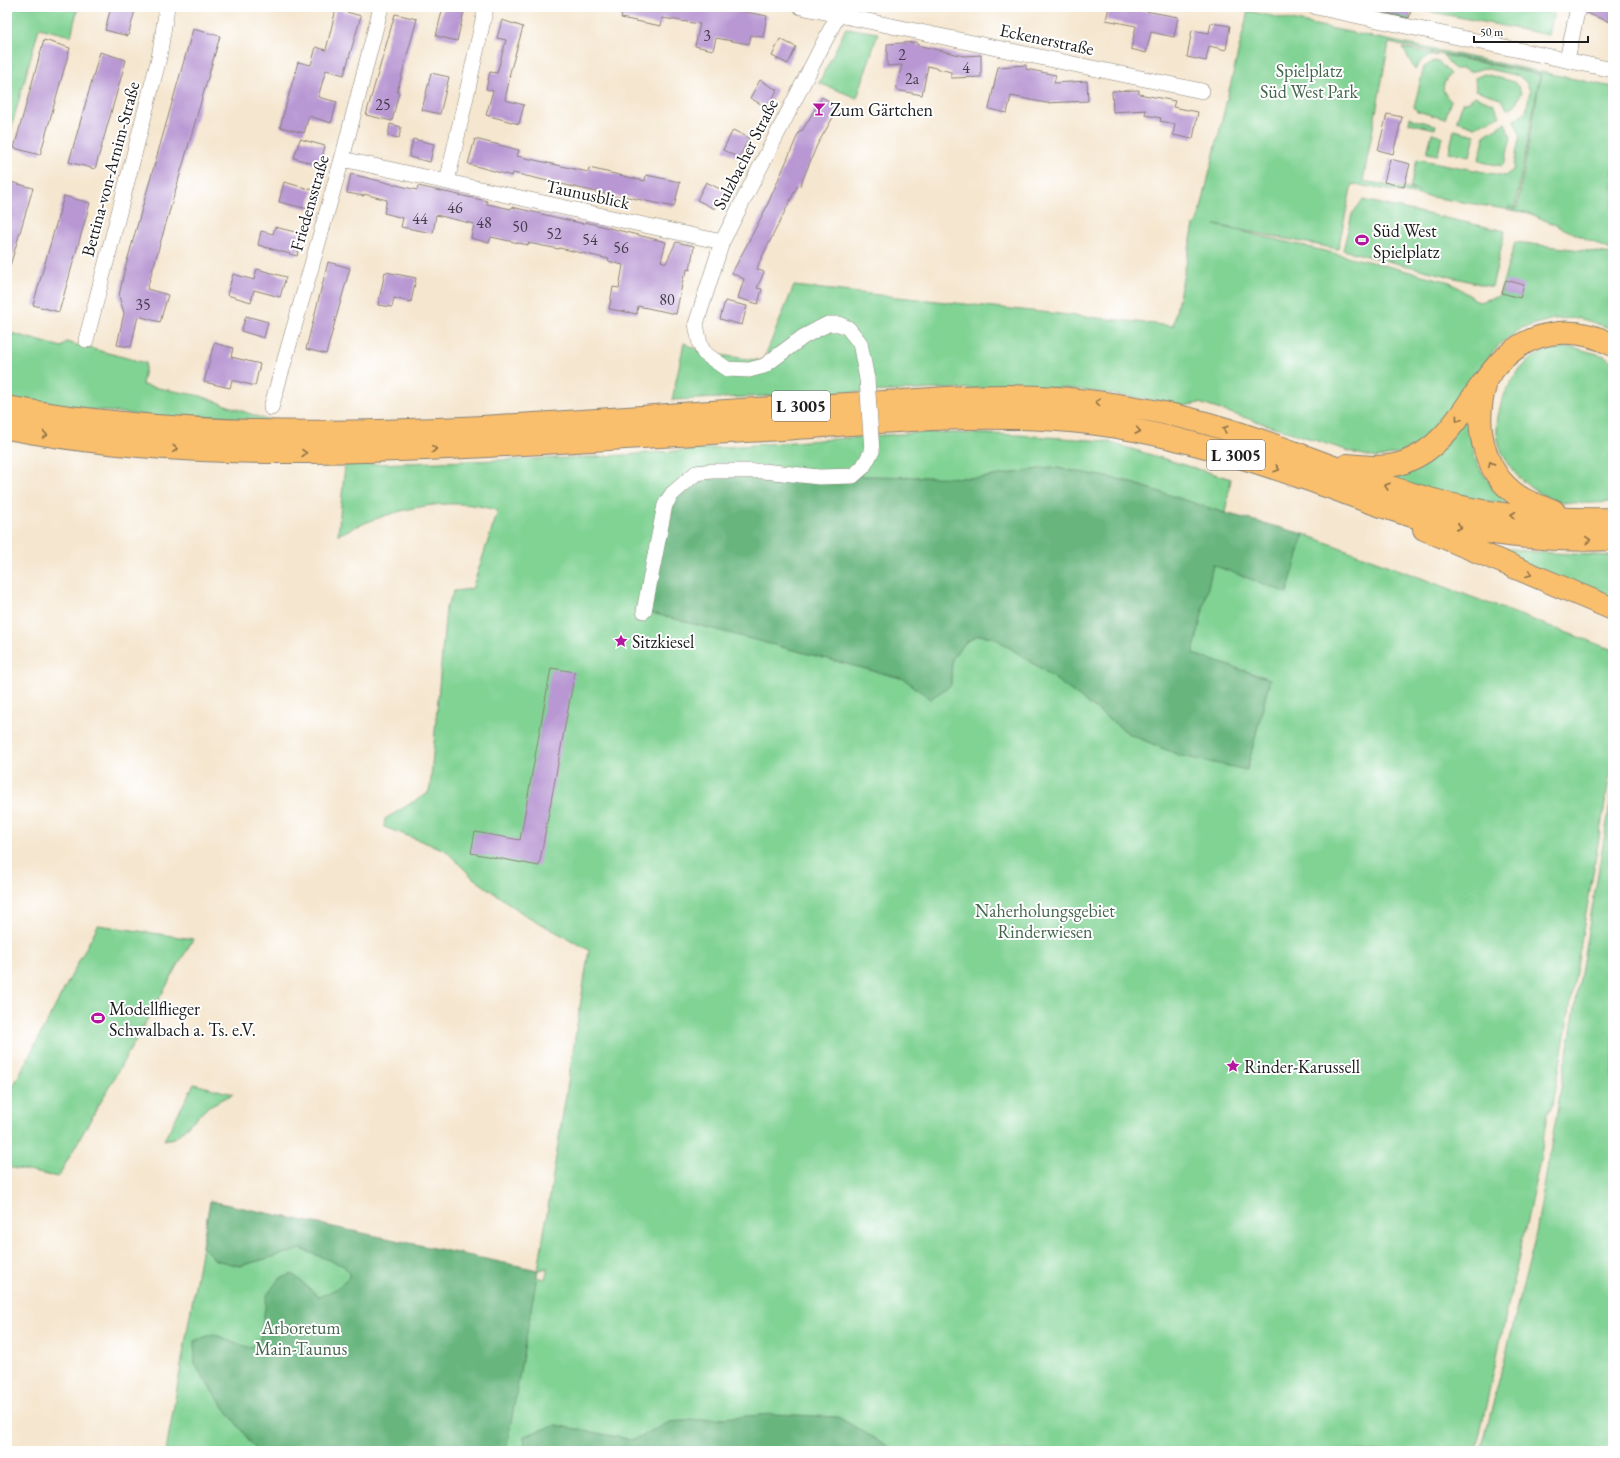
<svg xmlns="http://www.w3.org/2000/svg" width="1620" height="1458" font-family="'EB Garamond',serif">
<style>
.green{fill:#81d394;stroke:#4e7858;fill-rule:evenodd}
.forest{fill:#68b57e;stroke:#42684d}
.building{fill:#b897d3}
.lines{fill:none;stroke-linecap:round;stroke-linejoin:round}
.street-casing{stroke:#888176;stroke-width:16}
.highway-casing{stroke:#888176;stroke-width:24}
.street{stroke:#fff;stroke-width:15}
.highway{stroke:#f9bf6d;stroke-width:22}
.street-bridge-casing{stroke:#888176;stroke-width:16;stroke-linecap:butt}
.street-bridge{stroke:#fff;stroke-width:15}
.oneway{stroke:#8a6e44}
.labels{text-anchor:middle;dominant-baseline:central;stroke-width:4;stroke-linejoin:round;paint-order:stroke}
.number-label{font-size:16px;fill:#433b4a}
.shield{fill:#fff;stroke:#606060;stroke-width:1}
.shield-label{font-size:17px;font-weight:bold;fill:#1c1c1c}
.street-label{font-size:18px;fill:#1c1c1c;stroke:#fff}
.park-label{font-size:18px;fill:#44654c;stroke:#fff}
.poi-label{font-size:18px;fill:#1c1c1c;stroke:#fff;text-anchor:start}
</style>
<rect width="100%" height="100%" fill="#fff"/>
<filter id="ink" filterUnits="userSpaceOnUse"><feTurbulence type="fractalNoise" baseFrequency=".025" numOctaves="2"/><feDisplacementMap in="SourceGraphic" scale="8" xChannelSelector="R" yChannelSelector="G"/><feConvolveMatrix kernelMatrix="1 2 1 2 8 2 1 2 1" color-interpolation-filters="sRGB"/></filter>
<filter id="wash" filterUnits="userSpaceOnUse"><feTurbulence type="fractalNoise" baseFrequency=".012" numOctaves="4" result="noise"/><feDisplacementMap in="SourceGraphic" scale="16" xChannelSelector="R" yChannelSelector="G"/><feGaussianBlur stdDeviation="0.9" result="paint"/><feColorMatrix in="noise" values="0 0 0 0 0 0 0 0 0 0 0 0 0 0 0 0 0 1.4 0 .05"/><feComposite in="paint" operator="in"/></filter>
<g filter="url(#wash)">
<rect width="100%" height="100%" fill="#f5e6cf"/>
<!-- green -->
<path class="green" d="M 9,7 L 78,7 L 71,36 L 39,28 L 8,139 L 7,17 Z
M 1344,7 L 1555,7 L 1549,35 L 1412,8 L 1409,21 Z
M 1248,11 L 1613,87 L 1613,251 L 1529,213 L 1352,184 L 1338,249 L 1215,225 L 1375,263 L 1450,282 L 1479,302 L 1499,296 L 1515,242 L 1613,254 L 1613,329 L 1579,318 L 1553,319 L 1522,328 L 1500,344 L 1480,368 L 1456,404 L 1422,444 L 1397,454 L 1377,458 L 1355,453 L 1199,403 L 1183,406 L 1161,401 L 1066,388 L 939,389 L 672,400 L 684,343 L 704,353 L 763,361 L 794,286 L 1173,326 L 1194,225 L 1198,221 ZM 1389,43 L 1541,74 L 1517,208 L 1508,207 L 1515,208 L 1540,75 L 1443,55 L 1454,69 L 1463,69 L 1470,72 L 1484,68 L 1519,76 L 1526,82 L 1530,91 L 1526,111 L 1514,120 L 1520,134 L 1513,170 L 1505,176 L 1417,159 L 1410,188 L 1419,191 L 1363,181 Z
M 846,28 L 878,33 L 857,98 L 819,83 Z
M 1403,48 L 1438,55 C 1427,55 1420,60 1415,70 Z
M 1434,61 L 1440,63 L 1450,74 C 1441,85 1441,92 1451,101 L 1445,119 L 1417,111 L 1414,107 L 1424,67 Z
M 1484,74 L 1515,82 L 1521,92 L 1515,105 L 1508,110 L 1500,98 L 1476,90 L 1475,78 Z
M 1475,96 L 1494,104 L 1500,116 L 1475,127 L 1457,121 L 1462,103 L 1469,101 Z
M 1410,117 L 1414,120 L 1436,125 L 1435,129 L 1409,123 Z
M 1505,123 L 1511,137 L 1505,162 L 1502,166 L 1482,162 L 1479,159 L 1485,135 Z
M 1454,130 L 1475,135 L 1470,156 L 1449,152 Z
M 1432,133 L 1442,136 L 1438,155 L 1427,153 Z
M 1363,200 L 1505,231 L 1492,287 L 1343,250 L 1352,214 Z
M 7,332 L 62,347 L 66,342 L 146,363 L 142,385 L 201,396 L 270,421 L 257,427 L 7,401 Z
M 1571,347 L 1605,356 L 1613,363 L 1613,502 C 1594,503 1574,505 1555,500 C 1528,493 1498,461 1497,432 C 1496,405 1510,376 1531,359 C 1542,350 1557,349 1571,347 Z
M 1476,407 C 1475,418 1471,430 1472,441 C 1474,473 1496,491 1521,504 L 1474,500 L 1383,478 Z
M 925,432 L 1018,435 L 1105,441 L 1231,479 L 1225,513 L 1302,542 L 1304,534 L 1613,650 L 1613,757 L 1553,1105 L 1547,1113 L 1541,1156 L 1476,1451 L 166,1451 L 210,1201 L 545,1279 L 548,1268 L 538,1270 L 589,950 L 525,915 L 473,878 L 445,850 L 384,827 L 385,819 L 428,793 L 430,788 L 446,608 L 454,591 L 472,589 L 498,511 C 446,493 385,512 338,535 L 345,465 L 596,457 Z
M 1480,544 L 1534,552 L 1613,556 L 1613,601 Z
M 1613,787 L 1613,1451 L 1481,1451 L 1535,1239 Z
M 98,925 L 193,939 L 58,1177 L 7,1167 L 7,1098 Z
M 194,1084 L 233,1094 L 209,1106 L 175,1138 L 164,1140 Z"/>
<!-- forest -->
<path class="forest" d="M 1052,467 L 1123,480 L 1225,513 L 1304,534 L 1287,593 L 1213,565 L 1193,654 L 1270,679 L 1247,770 L 1181,756 L 1129,734 L 1043,670 L 993,637 L 978,635 L 965,643 L 952,658 L 951,685 L 930,699 L 904,679 L 644,611 L 662,511 L 696,473 L 980,478 Z
M 210,1201 L 538,1270 L 506,1451 L 257,1451 L 211,1390 L 195,1364 L 194,1341 L 213,1334 L 250,1348 L 260,1340 L 267,1295 L 279,1279 L 293,1274 L 319,1297 L 336,1289 L 350,1276 L 344,1266 L 301,1249 L 240,1266 L 215,1260 L 202,1246 Z
M 773,1414 L 838,1417 L 896,1451 L 525,1451 L 524,1436 L 556,1425 L 633,1440 L 670,1422 Z"/>
<g id="blocks">
<!-- building -->
<path class="building" d="M 111,7 L 136,7 L 128,36 L 105,30 Z
M 443,7 L 465,7 L 457,41 L 436,36 Z
M 623,7 L 719,7 L 767,16 L 763,37 L 751,35 L 749,44 L 716,38 L 713,50 L 695,46 L 700,24 L 662,18 L 661,26 L 621,18 Z
M 1109,7 L 1134,7 L 1134,9 L 1178,17 L 1174,37 L 1151,32 L 1146,53 L 1131,49 L 1136,26 L 1106,20 Z
M 1371,7 L 1412,7 L 1409,18 L 1370,9 Z
M 1587,7 L 1613,7 L 1613,23 L 1586,13 Z
M 336,9 L 361,16 L 344,75 L 326,70 L 318,97 L 337,102 L 331,123 L 309,116 L 304,133 L 280,127 L 298,62 L 311,65 L 316,47 L 326,50 Z
M 395,14 L 417,19 L 397,92 L 399,92 L 392,121 L 366,115 Z
M 502,20 L 523,27 L 509,76 L 510,76 L 505,100 L 524,105 L 519,124 L 486,115 L 493,91 L 486,89 L 490,72 L 497,73 L 506,40 L 497,38 Z
M 1211,23 L 1230,26 L 1226,50 L 1209,46 L 1206,61 L 1187,57 L 1192,30 L 1209,33 Z
M 193,29 L 220,36 L 147,289 L 168,295 L 160,322 L 138,316 L 131,347 L 117,345 L 124,313 L 119,296 L 124,272 Z
M 780,39 L 796,47 L 788,64 L 772,56 Z
M 44,40 L 70,48 L 40,155 L 14,148 Z
M 917,42 L 917,45 L 964,56 L 981,55 L 981,77 L 951,78 L 951,72 L 928,66 L 922,95 L 896,90 L 902,65 L 887,66 L 887,44 Z
M 100,52 L 126,60 L 95,169 L 69,162 Z
M 1026,65 L 1026,69 L 1056,75 L 1054,83 L 1087,81 L 1088,101 L 1046,103 L 1011,96 L 1007,113 L 989,109 L 998,67 Z
M 431,73 L 449,77 L 440,114 L 422,110 Z
M 760,80 L 777,90 L 768,108 L 750,98 Z
M 1139,90 L 1139,94 L 1175,101 L 1173,107 L 1198,112 L 1193,139 L 1173,135 L 1175,124 L 1160,121 L 1161,118 L 1145,115 L 1146,110 L 1113,112 L 1112,91 Z
M 822,97 L 839,107 L 817,145 L 800,186 L 798,185 L 759,263 L 757,269 L 764,272 L 757,288 L 762,289 L 758,304 L 738,298 L 744,279 L 732,273 L 766,208 L 800,130 L 802,131 Z
M 1387,114 L 1402,117 L 1393,154 L 1378,150 Z
M 390,124 L 401,127 L 399,138 L 388,136 Z
M 733,130 L 749,138 L 739,158 L 723,150 Z
M 300,139 L 325,146 L 320,166 L 294,158 Z
M 413,139 L 434,144 L 430,162 L 409,157 Z
M 475,139 L 519,150 L 517,156 L 588,172 L 589,168 L 645,181 L 646,175 L 680,182 L 674,207 L 623,196 L 623,198 L 513,173 L 512,176 L 468,164 Z
M 1390,159 L 1410,164 L 1404,187 L 1384,182 Z
M 351,174 L 417,190 L 418,186 L 454,194 L 487,201 L 487,204 L 511,209 L 512,207 L 584,224 L 585,222 L 666,242 L 661,261 L 666,263 L 676,242 L 694,246 L 690,270 L 687,269 L 686,276 L 684,275 L 676,314 L 638,306 L 637,314 L 609,309 L 613,287 L 619,288 L 623,265 L 608,261 L 609,259 L 559,248 L 559,249 L 528,243 L 528,245 L 491,237 L 489,243 L 471,238 L 474,224 L 436,215 L 433,233 L 401,227 L 403,218 L 384,213 L 387,200 L 364,194 L 364,196 L 347,193 Z
M 7,181 L 33,188 L 10,266 L 7,265 Z
M 284,182 L 313,190 L 308,209 L 279,202 Z
M 706,182 L 724,191 L 715,209 L 697,200 Z
M 64,196 L 90,203 L 59,312 L 33,305 Z
M 275,227 L 303,234 L 297,256 L 258,245 L 261,231 L 273,234 Z
M 328,262 L 350,268 L 326,354 L 306,349 Z
M 257,269 L 286,277 L 280,297 L 254,290 L 251,302 L 227,295 L 233,274 L 254,280 Z
M 385,272 L 416,278 L 411,302 L 394,298 L 392,307 L 378,305 Z
M 1506,280 L 1524,285 L 1520,298 L 1502,293 Z
M 725,301 L 747,306 L 742,325 L 720,319 Z
M 246,316 L 268,322 L 264,338 L 241,331 Z
M 214,343 L 233,348 L 231,357 L 260,364 L 255,386 L 232,380 L 230,388 L 204,382 Z
M 551,668 L 575,672 L 539,866 L 471,853 L 475,832 L 520,840 Z"/>
</g>
</g>
<g filter="url(#ink)">
<use href="#blocks" fill-opacity="0" stroke="#888176" stroke-width="1"/>
<g class="lines">
<!-- street casing -->
<g class="street-casing">
<path id="street" d="M 801,7 L 1202,91
M 842,7 L 722,242 L 696,324 L 700,344 L 704,353 L 727,369 L 749,370 L 764,366 L 803,337 L 818,329 L 828,324 L 839,324 L 848,328 L 860,343 L 867,379
M 1316,7 L 1613,70
M 1567,60 L 1578,7
M 342,159 L 722,242
M 447,182 L 486,7
M 86,340 L 159,58 L 167,7
M 271,408 L 342,159 L 381,7
M 644,611 L 665,505 L 672,494 L 696,473 L 712,471 L 764,471 L 819,477 L 853,476 L 863,467 L 872,451"/>
</g>
<!-- highway casing -->
<g class="highway-casing">
<path id="highway" d="M 1485,386 C 1473,428 1484,478 1525,500 C 1534,505 1545,507 1554,511
M 7,407 C 254,452 507,425 756,409 C 805,406 854,404 903,401 C 955,397 1006,394 1058,398 C 1115,403 1172,412 1226,429 C 1307,454 1384,491 1467,508 C 1515,518 1564,520 1613,519
M 7,428 C 152,456 299,455 446,448 C 558,443 669,435 781,429 C 872,423 967,413 1058,420 C 1143,426 1224,450 1303,478 C 1345,492 1384,509 1427,520 C 1488,535 1550,542 1613,539
M 1347,465 C 1365,467 1387,469 1405,462 C 1471,438 1478,346 1551,334 C 1573,330 1594,335 1613,345
M 1424,529 L 1613,609"/>
</g>
<!-- street -->
<use href="#street" class="street"/>
<!-- highway -->
<use href="#highway" class="highway"/>
<!-- street-bridge casing -->
<g class="street-bridge-casing">
<path id="street-bridge" d="M 867,379 L 872,451"/>
</g>
<!-- street-bridge -->
<use href="#street-bridge" class="street-bridge"/>
</g>
<!-- one-way arrows -->
<defs><path id="oneway-chevron" d="M-2-3.5L2.5 0L-2 3.5" fill="none" stroke-width="1.6" stroke-linecap="round" stroke-linejoin="round"/></defs>
<g class="oneway">
<use href="#oneway-chevron" transform="translate(1098 402) rotate(-173)"/>
<use href="#oneway-chevron" transform="translate(1458 419) rotate(127)"/>
<use href="#oneway-chevron" transform="translate(1225 429) rotate(-163)"/>
<use href="#oneway-chevron" transform="translate(1138 431) rotate(11)"/>
<use href="#oneway-chevron" transform="translate(45 435) rotate(9)"/>
<use href="#oneway-chevron" transform="translate(175 449) rotate(4)"/>
<use href="#oneway-chevron" transform="translate(434 449) rotate(-3)"/>
<use href="#oneway-chevron" transform="translate(304 453) rotate(-1)"/>
<use href="#oneway-chevron" transform="translate(1491 464) rotate(-117)"/>
<use href="#oneway-chevron" transform="translate(1277 469) rotate(19)"/>
<use href="#oneway-chevron" transform="translate(1387 486) rotate(-161)"/>
<use href="#oneway-chevron" transform="translate(1513 515) rotate(-173)"/>
<use href="#oneway-chevron" transform="translate(1459 527) rotate(12)"/>
<use href="#oneway-chevron" transform="translate(1588 540) rotate(-2)"/>
<use href="#oneway-chevron" transform="translate(1529 574) rotate(22)"/>
</g>
</g>
<!-- icons -->
<defs>
<g id="bar-bare" transform="scale(1.08)"><path d="M-6-5H6L.8 .8V4.5H3.5V6h-7V4.5H-.8V.8Z" fill="#b5179e" stroke="#fff" stroke-width="2.5" paint-order="stroke"/></g>
<g id="stadium-bare" transform="scale(1.08)"><path d="M0-5a6.5 5 0 1 0 0 10a6.5 5 0 1 0 0-10ZM-3.5-1.8h7v3.6h-7Z" fill="#b5179e" stroke="#fff" stroke-width="2.5" paint-order="stroke"/></g>
<g id="sight-bare" transform="scale(1.08)"><path d="M0-6L1.8-2.2L6-1.7L2.9 1.2L3.7 5.4L0 3.3L-3.7 5.4L-2.9 1.2L-6-1.7L-1.8-2.2Z" fill="#b5179e" stroke="#fff" stroke-width="2.5" paint-order="stroke"/></g>
</defs>
<g fill-rule="evenodd">
<use href="#bar-bare" x="819" y="109"/>
<use href="#stadium-bare" x="1362" y="240"/>
<use href="#sight-bare" x="621" y="641"/>
<use href="#stadium-bare" x="98" y="1018"/>
<use href="#sight-bare" x="1233" y="1066"/>
</g>
<g class="labels">
<!-- number labels -->
<g class="number-label">
<text x="707" y="35">3</text>
<text x="902" y="54">2</text>
<text x="966" y="67">4</text>
<text x="912" y="78">2a</text>
<text x="383" y="104">25</text>
<text x="455" y="207">46</text>
<text x="420" y="218">44</text>
<text x="484" y="222">48</text>
<text x="520" y="226">50</text>
<text x="554" y="233">52</text>
<text x="590" y="239">54</text>
<text x="621" y="247">56</text>
<text x="667" y="299">80</text>
<text x="143" y="304">35</text>
</g>
<!-- shield labels -->
<g class="shield">
<rect x="772" y="391" width="58" height="30" rx="3"/>
<rect x="1207" y="440" width="58" height="30" rx="3"/>
</g>
<g class="shield-label">
<text x="801" y="406">L 3005</text>
<text x="1236" y="455">L 3005</text>
</g>
<!-- street labels -->
<g class="street-label">
<text transform="translate(1047 39) rotate(12)">Eckenerstraße</text>
<text transform="translate(745 154) rotate(-63)">Sulzbacher Straße</text>
<text transform="translate(110 169) rotate(-75)">Bettina-von-Arnim-Straße</text>
<text transform="translate(588 194) rotate(12)">Taunusblick</text>
<text transform="translate(309 203) rotate(-74)">Friedensstraße</text>
</g>
<!-- park labels -->
<g class="park-label">
<text x="1309" y="70">Spielplatz<tspan x="1309" dy="21">Süd West Park</tspan></text>
<text x="1045" y="910">Naherholungsgebiet<tspan x="1045" dy="21">Rinderwiesen</tspan></text>
<text x="301" y="1327">Arboretum<tspan x="301" dy="21">Main-Taunus</tspan></text>
</g>
<!-- poi labels -->
<g class="poi-label">
<text x="830" y="109">Zum Gärtchen</text>
<text x="1373" y="230">Süd West<tspan x="1373" dy="21">Spielplatz</tspan></text>
<text x="632" y="641">Sitzkiesel</text>
<text x="109" y="1008">Modellflieger<tspan x="109" dy="21">Schwalbach a. Ts. e.V.</tspan></text>
<text x="1244" y="1066">Rinder-Karussell</text>
</g>
</g>
<!-- margin -->
<rect width="1620" height="1458" fill="none" stroke="#fff" stroke-width="24"/>
<!-- scale -->
<path d="M1474 36v6h114v-6" fill="none" stroke="#1c1c1c" stroke-width="2"/>
<text x="1480" y="36" font-size="12" fill="#1c1c1c" stroke="#ffffff" stroke-width="3" paint-order="stroke">50 m</text>
</svg>
